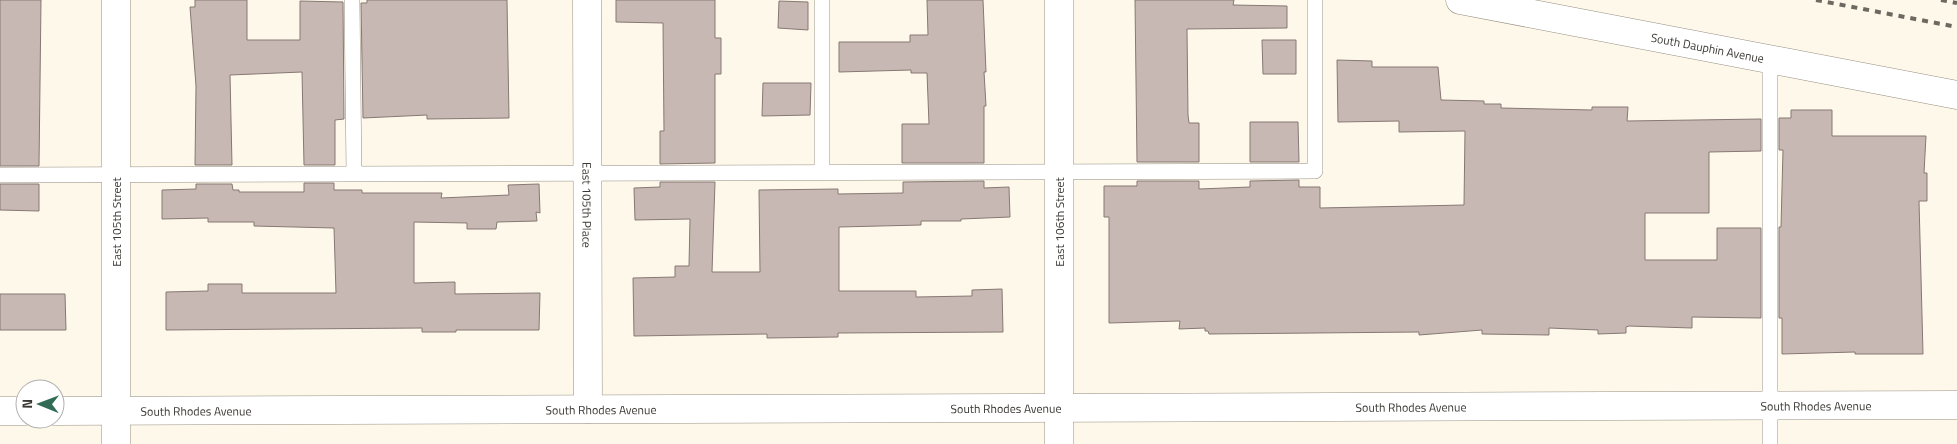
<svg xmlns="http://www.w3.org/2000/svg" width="1957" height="444" font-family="'Titillium Web',sans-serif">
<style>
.building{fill:#c8b8b4;stroke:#867874}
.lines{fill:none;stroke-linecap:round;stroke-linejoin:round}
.lane-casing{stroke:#968f83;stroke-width:16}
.street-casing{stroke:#968f83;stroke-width:29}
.lane{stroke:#fff;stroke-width:15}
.street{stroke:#fff;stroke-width:28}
.rail{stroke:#6c6961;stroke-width:4;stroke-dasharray:6 6;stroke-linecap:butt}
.labels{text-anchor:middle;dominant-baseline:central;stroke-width:4;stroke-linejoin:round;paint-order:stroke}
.street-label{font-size:12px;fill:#3b3934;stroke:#fff}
</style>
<rect width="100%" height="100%" fill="#fef8ea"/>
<!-- building -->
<path class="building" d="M 0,0 L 41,0 L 39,166 L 0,166 Z
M 195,0 L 247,0 L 247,40 L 300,40 L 300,1 L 343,2 L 344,119 L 335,120 L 335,165 L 304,165 L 302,72 L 230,75 L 232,165 L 195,165 L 196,86 L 190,7 L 195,7 Z
M 367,0 L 507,0 L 509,118 L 427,119 L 427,115 L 363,118 L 361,3 L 367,3 Z
M 616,0 L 715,0 L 715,38 L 721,38 L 721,74 L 715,74 L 715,163 L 660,164 L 660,131 L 664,131 L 663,23 L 616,22 Z
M 927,0 L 983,0 L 986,72 L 984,72 L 986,106 L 984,106 L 984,163 L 902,163 L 902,124 L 929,124 L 927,73 L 911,73 L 911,70 L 839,72 L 839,42 L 910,42 L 910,35 L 928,35 Z
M 1135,0 L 1234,0 L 1233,5 L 1287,6 L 1287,28 L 1187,29 L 1188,115 L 1189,123 L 1199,123 L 1199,162 L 1137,162 Z
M 779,1 L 808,2 L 808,30 L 778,28 Z
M 1262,40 L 1296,40 L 1296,74 L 1263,74 Z
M 1337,60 L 1372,61 L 1372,67 L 1438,67 L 1441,100 L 1484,101 L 1484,104 L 1501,104 L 1501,108 L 1592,110 L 1592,107 L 1628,107 L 1627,121 L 1761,119 L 1761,151 L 1709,152 L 1709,213 L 1645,213 L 1645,260 L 1717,260 L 1717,228 L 1761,228 L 1761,318 L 1692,317 L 1692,328 L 1629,326 L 1626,327 L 1626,333 L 1598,334 L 1598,330 L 1549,328 L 1549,335 L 1482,334 L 1482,330 L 1419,335 L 1419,332 L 1209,334 L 1208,331 L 1205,331 L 1205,328 L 1179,329 L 1180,321 L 1109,323 L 1109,217 L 1104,217 L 1104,186 L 1137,186 L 1137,181 L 1199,181 L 1199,189 L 1250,187 L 1250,181 L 1299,180 L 1299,187 L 1320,187 L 1320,208 L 1464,205 L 1465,131 L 1399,132 L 1399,121 L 1338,122 Z
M 763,83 L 811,83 L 810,115 L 762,116 Z
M 1791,110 L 1832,110 L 1832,136 L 1926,136 L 1924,173 L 1927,173 L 1927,201 L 1919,201 L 1923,354 L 1855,354 L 1855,352 L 1782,354 L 1782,318 L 1779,318 L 1779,227 L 1781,227 L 1783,150 L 1779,150 L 1779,118 L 1791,118 Z
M 1250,122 L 1298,122 L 1299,162 L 1250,162 Z
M 984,181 L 984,188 L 1009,187 L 1010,217 L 961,219 L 961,221 L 921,221 L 921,225 L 839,227 L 839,291 L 916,291 L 916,297 L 972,296 L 972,290 L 1002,289 L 1003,332 L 838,333 L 838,337 L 767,338 L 767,334 L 634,336 L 633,278 L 675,277 L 675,266 L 689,266 L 690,219 L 635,220 L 634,188 L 660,187 L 660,182 L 715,182 L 712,272 L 760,272 L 759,190 L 838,189 L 838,194 L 903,193 L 903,182 Z
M 304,183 L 334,183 L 334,190 L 362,190 L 362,193 L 442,193 L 441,198 L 509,195 L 508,185 L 539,184 L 540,213 L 536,212 L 537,221 L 497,222 L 496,229 L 467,229 L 467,223 L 414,222 L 414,283 L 455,282 L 455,294 L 540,293 L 539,330 L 456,330 L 456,332 L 422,332 L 422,328 L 166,330 L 166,292 L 208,291 L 208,284 L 242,284 L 242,293 L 336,293 L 334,228 L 254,226 L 254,222 L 208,222 L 208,218 L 162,219 L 162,190 L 196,189 L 196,184 L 232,184 L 233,190 L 239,190 L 239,192 L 304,192 Z
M 0,184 L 39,184 L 39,211 L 0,210 Z
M 0,294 L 65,294 L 66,330 L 0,330 Z"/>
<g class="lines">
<!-- lane casing -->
<g class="lane-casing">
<path id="lane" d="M 352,0 L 354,174
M 1770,60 L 1770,444
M 822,173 L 822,0
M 0,175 L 1315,171 L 1315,0"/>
</g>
<!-- street casing -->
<g class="street-casing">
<g id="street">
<path d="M 116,0 L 116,444"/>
<path id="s1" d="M 587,0 L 588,409"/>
<path d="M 1059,0 L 1059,444"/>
<path id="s2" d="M 1460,0 L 1957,95"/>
<path d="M 0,411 L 25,411"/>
<path id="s3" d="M 55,411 L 1957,405"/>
</g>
</g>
<!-- lane -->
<use href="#lane" class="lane"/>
<!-- street -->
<use href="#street" class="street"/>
<!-- rail -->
<path class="rail" d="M 1816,0 L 1957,27
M 1941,0 L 1957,3"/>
</g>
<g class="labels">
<!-- street labels -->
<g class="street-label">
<text stroke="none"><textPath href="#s2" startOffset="252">South Dauphin Avenue</textPath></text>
<text stroke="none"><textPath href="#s1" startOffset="205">East 105th Place</textPath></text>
<text transform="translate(116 222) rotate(-90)">East 105th Street</text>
<text transform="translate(1059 222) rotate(-90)">East 106th Street</text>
<text stroke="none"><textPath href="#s3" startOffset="1761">South Rhodes Avenue</textPath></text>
<text stroke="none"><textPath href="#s3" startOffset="1356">South Rhodes Avenue</textPath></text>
<text stroke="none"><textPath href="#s3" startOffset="951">South Rhodes Avenue</textPath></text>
<text stroke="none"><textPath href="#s3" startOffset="546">South Rhodes Avenue</textPath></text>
<text stroke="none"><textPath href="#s3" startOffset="141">South Rhodes Avenue</textPath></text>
</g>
</g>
<!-- north arrow -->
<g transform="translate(40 404) rotate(271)"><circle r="24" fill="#ffffff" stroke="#b1b0ae"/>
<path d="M0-4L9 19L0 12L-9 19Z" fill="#326c56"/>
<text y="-8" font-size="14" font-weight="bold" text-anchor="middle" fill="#3b3934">N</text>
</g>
</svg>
